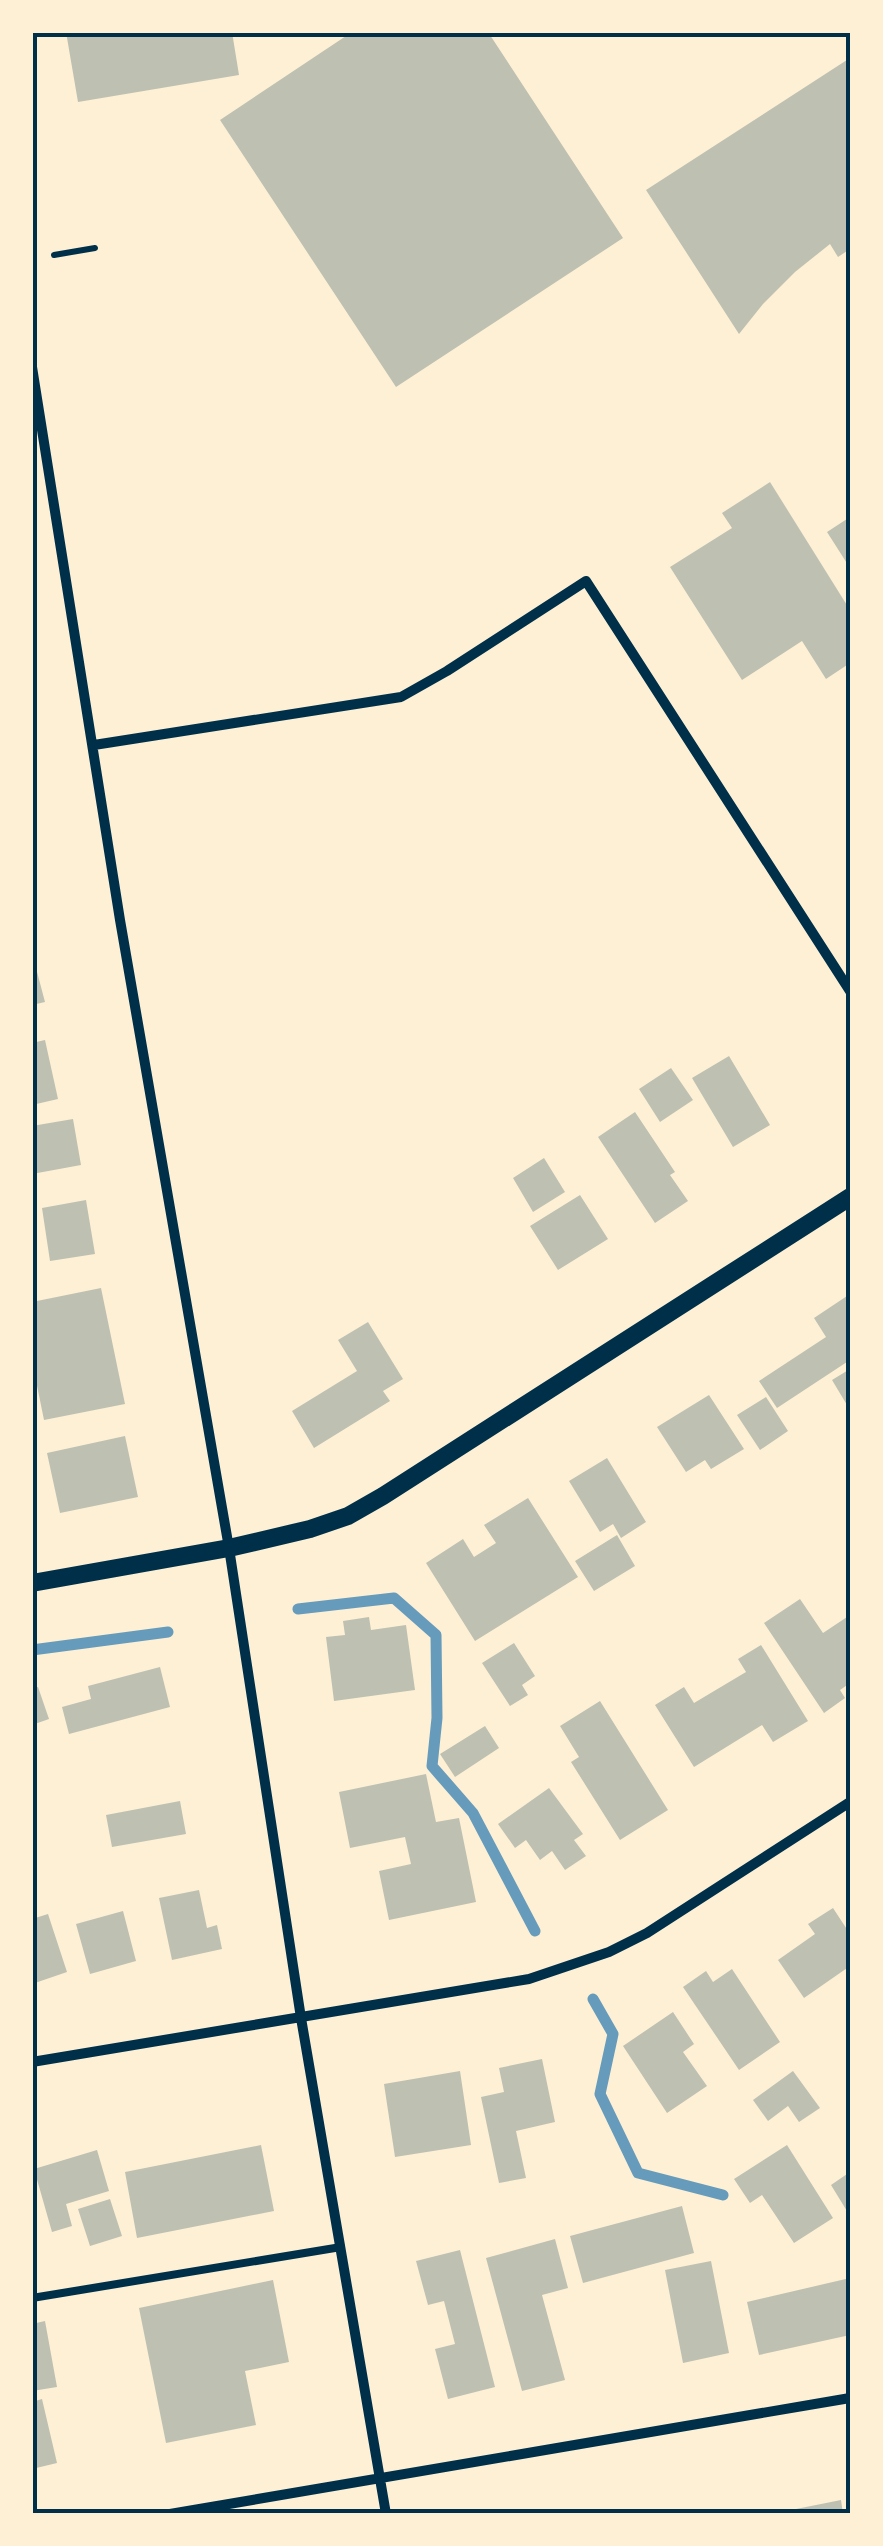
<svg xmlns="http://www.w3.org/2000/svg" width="883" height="2546" font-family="'Exo 2',sans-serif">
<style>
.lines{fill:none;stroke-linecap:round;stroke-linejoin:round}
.stream{stroke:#669bbc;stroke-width:11}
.building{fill:#bec0b2}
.path{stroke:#003049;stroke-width:6}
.service{stroke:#003049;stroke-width:8}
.minor{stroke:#003049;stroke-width:10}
.tertiary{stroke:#003049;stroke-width:18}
.neatline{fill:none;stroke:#003049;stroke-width:4}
</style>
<rect width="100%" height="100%" fill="#fdf0d5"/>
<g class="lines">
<!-- stream -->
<path class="stream" d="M 298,1609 L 394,1598 L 436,1635 L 437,1718 L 432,1766 L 473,1813 L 535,1931
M 32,1650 L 168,1632
M 593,1999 L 613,2034 L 600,2094 L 638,2173 L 723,2195"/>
</g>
<!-- building -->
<path class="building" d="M 66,32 L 232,32 L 239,75 L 78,102 Z
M 352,32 L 488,32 L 623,238 L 396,387 L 220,120 Z
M 850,58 L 850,249 L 838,257 L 830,244 L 795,272 L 763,304 L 739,334 L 646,190 Z
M 770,482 L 850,610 L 850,663 L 826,679 L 802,641 L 742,680 L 670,567 L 732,528 L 722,513 Z
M 850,517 L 850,568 L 827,532 Z
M 32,953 L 45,1002 L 32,1005 Z
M 45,1040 L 58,1099 L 32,1105 L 32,1043 Z
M 729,1056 L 770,1125 L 733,1147 L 692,1078 Z
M 671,1068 L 693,1100 L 660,1122 L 639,1089 Z
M 635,1112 L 675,1172 L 670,1175 L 688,1201 L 655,1223 L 598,1137 Z
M 73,1119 L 81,1165 L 32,1174 L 32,1126 Z
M 544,1158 L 565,1192 L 533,1212 L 513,1178 Z
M 580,1195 L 608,1239 L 558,1270 L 530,1226 Z
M 86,1200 L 95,1254 L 50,1261 L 42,1208 Z
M 101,1288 L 125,1404 L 44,1420 L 32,1361 L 32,1302 Z
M 850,1294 L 850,1360 L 777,1408 L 759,1381 L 826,1337 L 814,1318 Z
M 368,1322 L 403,1379 L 383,1391 L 390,1401 L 314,1448 L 292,1411 L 357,1371 L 338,1340 Z
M 850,1369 L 850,1410 L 832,1380 Z
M 709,1395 L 744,1449 L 711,1469 L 705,1460 L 686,1472 L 657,1427 Z
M 766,1397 L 788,1431 L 760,1450 L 737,1415 Z
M 125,1436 L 138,1497 L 60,1513 L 47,1453 Z
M 607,1458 L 646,1522 L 621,1538 L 613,1524 L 600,1532 L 569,1481 Z
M 528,1498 L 578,1577 L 475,1641 L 426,1563 L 463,1539 L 474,1557 L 496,1543 L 484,1525 Z
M 617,1535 L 635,1566 L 594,1591 L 575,1561 Z
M 800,1599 L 823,1633 L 850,1615 L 850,1683 L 840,1690 L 845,1698 L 824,1713 L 764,1623 Z
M 369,1617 L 371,1630 L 406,1625 L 415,1690 L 334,1701 L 326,1637 L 345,1635 L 343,1621 Z
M 514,1643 L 535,1676 L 522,1685 L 528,1695 L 510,1706 L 482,1663 Z
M 761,1645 L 808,1721 L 773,1742 L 762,1725 L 694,1767 L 655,1705 L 684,1687 L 694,1703 L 746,1672 L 738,1659 Z
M 160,1667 L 170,1707 L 69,1734 L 62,1707 L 91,1699 L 88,1686 Z
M 38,1687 L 49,1719 L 32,1725 L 32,1689 Z
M 600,1701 L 668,1810 L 620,1840 L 571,1762 L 579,1757 L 560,1726 Z
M 485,1726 L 499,1748 L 455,1777 L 440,1754 Z
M 426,1774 L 436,1822 L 459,1818 L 476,1902 L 389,1920 L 379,1871 L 411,1864 L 405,1837 L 350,1848 L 339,1792 Z
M 549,1788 L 583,1834 L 574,1840 L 586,1856 L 565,1870 L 552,1851 L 540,1860 L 526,1840 L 515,1848 L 498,1824 Z
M 180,1801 L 186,1834 L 112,1847 L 106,1815 Z
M 199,1890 L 207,1928 L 217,1925 L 222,1949 L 172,1960 L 159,1898 Z
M 833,1908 L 850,1934 L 850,1966 L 804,1998 L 778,1960 L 815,1934 L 808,1924 Z
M 123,1911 L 136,1961 L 90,1974 L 76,1924 Z
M 48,1914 L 67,1972 L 32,1984 L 32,1919 Z
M 732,1969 L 780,2042 L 739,2070 L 683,1987 L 706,1971 L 713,1982 Z
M 673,2012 L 694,2044 L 683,2052 L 707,2086 L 667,2113 L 623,2046 Z
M 542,2059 L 555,2122 L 516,2131 L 526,2178 L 499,2183 L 481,2097 L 504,2092 L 499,2068 Z
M 460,2071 L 471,2145 L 395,2157 L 384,2084 Z
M 793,2071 L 820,2108 L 799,2122 L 788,2106 L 768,2121 L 753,2100 Z
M 261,2145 L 274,2211 L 137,2238 L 125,2172 Z
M 787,2145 L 833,2218 L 794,2243 L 762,2195 L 750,2203 L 734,2179 Z
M 97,2150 L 109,2191 L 66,2204 L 72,2226 L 52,2232 L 34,2169 Z
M 850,2172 L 850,2216 L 831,2185 Z
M 110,2199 L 122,2236 L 90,2246 L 78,2209 Z
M 682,2206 L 694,2253 L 583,2283 L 570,2236 Z
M 555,2239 L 568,2288 L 542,2295 L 565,2380 L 522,2391 L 486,2258 Z
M 460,2250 L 495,2387 L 448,2399 L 435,2349 L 455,2344 L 444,2301 L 428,2305 L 416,2261 Z
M 711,2261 L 729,2353 L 683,2363 L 665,2270 Z
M 850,2278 L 850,2335 L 759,2355 L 747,2302 Z
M 273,2280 L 289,2362 L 245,2371 L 256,2425 L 166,2443 L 139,2308 Z
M 45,2321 L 57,2387 L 32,2391 L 32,2324 Z
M 42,2399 L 57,2463 L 32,2469 L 32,2402 Z
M 841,2500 L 843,2514 L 782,2514 L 781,2512 Z"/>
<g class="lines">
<!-- path -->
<path class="path" d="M 54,255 L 95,248"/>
<!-- service -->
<path class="service" d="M 32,2298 L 341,2247"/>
<!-- minor -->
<path class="minor" d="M 32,367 L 120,920 L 229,1548 L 301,2018 L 386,2514
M 94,745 L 401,697 L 447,671 L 586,581 L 850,991
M 32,2062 L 529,1979 L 609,1952 L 647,1933 L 850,1802
M 170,2514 L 850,2398"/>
<!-- tertiary -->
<path class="tertiary" d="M 32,1583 L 229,1548 L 310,1529 L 348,1516 L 383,1496 L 850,1197"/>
</g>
<!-- border -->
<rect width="883" height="2546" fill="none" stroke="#fdf0d5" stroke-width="70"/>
<rect x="35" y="35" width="813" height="2476" class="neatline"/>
</svg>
